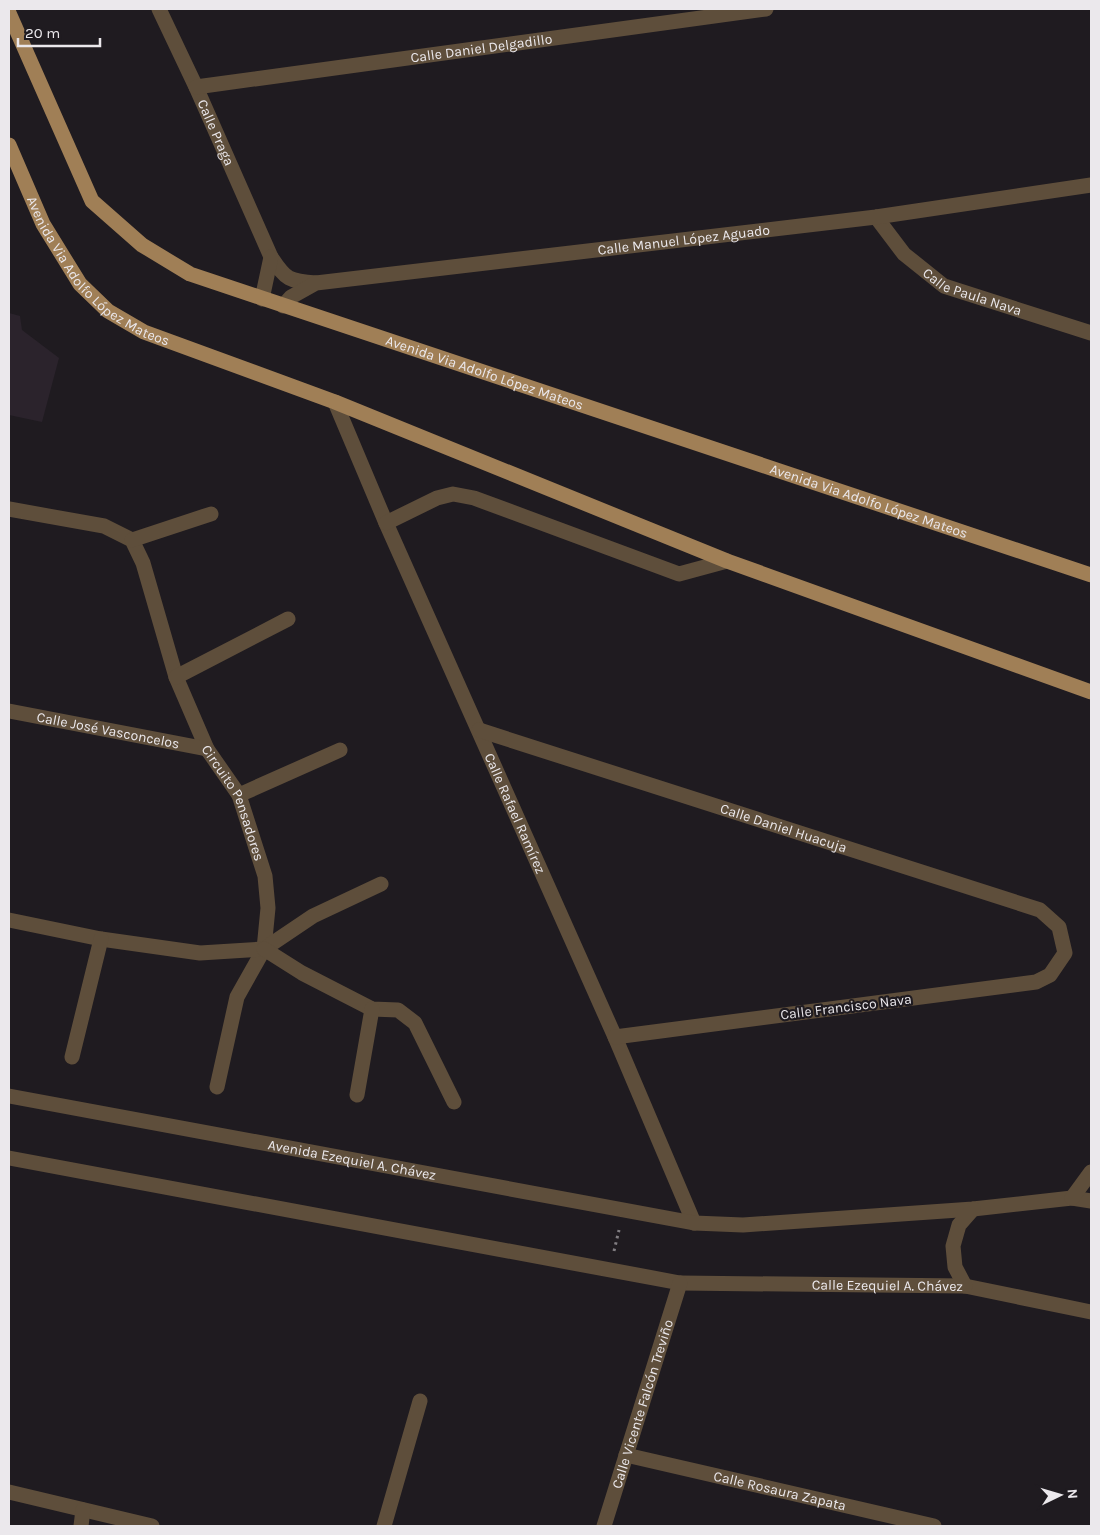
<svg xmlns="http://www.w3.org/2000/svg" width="1100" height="1535" font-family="Karla,sans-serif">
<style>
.built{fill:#2b232c}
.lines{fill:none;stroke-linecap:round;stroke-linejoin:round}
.path{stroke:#807d81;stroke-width:3;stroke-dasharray:2.5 4;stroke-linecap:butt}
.minor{stroke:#5e4e3b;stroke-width:15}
.major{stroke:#a07f56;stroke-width:15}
.labels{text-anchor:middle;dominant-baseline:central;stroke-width:4.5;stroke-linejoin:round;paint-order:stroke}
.street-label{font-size:14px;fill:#ebe8ec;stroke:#1f1b20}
</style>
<rect width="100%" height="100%" fill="#1f1b20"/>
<!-- built -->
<path class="built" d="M 9,313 L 20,316 L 22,330 L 59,358 L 42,422 L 9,415 Z"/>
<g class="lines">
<!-- path -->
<path class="path" d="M 614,1251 L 619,1230"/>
<!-- minor -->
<g class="minor">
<path id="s1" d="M 159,9 L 196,87 L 271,257 C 286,280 289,281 316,283"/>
<path id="s2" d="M 196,87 L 766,9"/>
<path id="s3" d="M 876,217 L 904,254 L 944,286 L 1091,333"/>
<path d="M 262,299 L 271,257"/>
<path id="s4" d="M 283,306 L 291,297 L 316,283 L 876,217 L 1091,185"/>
<path id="s5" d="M 335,402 L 386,523 L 615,1037 L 694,1223"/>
<path id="s6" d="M 9,509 L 104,526 L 132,540 L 143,563 L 176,677 L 207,749 L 239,795 L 265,876 L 268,908 L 264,949 L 237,997 L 217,1087"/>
<path d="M 386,523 L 437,498 L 453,494 L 474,498 L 679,574 L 727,561"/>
<path d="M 132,540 L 211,514"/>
<path d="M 176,677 L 288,619"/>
<path id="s7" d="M 9,711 L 207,749"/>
<path id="s8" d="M 479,730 L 1040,910 L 1059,927 L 1065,953 L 1050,975 L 1036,982 L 615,1037"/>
<path d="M 239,795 L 340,750"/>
<path d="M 9,920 L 101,939 L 200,953 L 264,949 L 313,916 L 381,884"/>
<path d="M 264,949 L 302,973 L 372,1009 L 398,1010 L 415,1023 L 454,1102"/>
<path d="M 72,1057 L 101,939"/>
<path d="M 357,1095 L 372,1009"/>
<path id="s9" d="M 9,1096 L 694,1223 L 743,1225 L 973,1209 L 1072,1198 L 1091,1201"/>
<path id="s10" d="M 9,1158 L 680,1283 L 965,1286 L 1091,1312"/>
<path d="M 1072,1198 L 1091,1172"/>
<path d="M 965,1286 L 955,1267 L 953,1246 L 959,1225 L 973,1209"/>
<path id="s11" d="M 626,1455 L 934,1526"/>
<path d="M 9,1492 L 152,1526"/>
<path d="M 81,1526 L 83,1510"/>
<path d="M 384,1526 L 420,1401"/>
<path id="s12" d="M 604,1526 L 680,1283"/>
</g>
<!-- major -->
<g class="major">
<path id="s13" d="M 9,13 L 92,201 L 142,245 L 190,274 L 1091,575"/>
<path id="s14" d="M 9,145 L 43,224 L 80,284 L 108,311 L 144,332 L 335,402 L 727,561 L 1091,692"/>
</g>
</g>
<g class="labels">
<!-- street labels -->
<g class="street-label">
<text stroke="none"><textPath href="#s2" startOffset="288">Calle Daniel Delgadillo</textPath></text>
<text stroke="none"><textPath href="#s1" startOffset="136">Calle Praga</textPath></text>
<text stroke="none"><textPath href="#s4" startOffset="411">Calle Manuel López Aguado</textPath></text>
<text stroke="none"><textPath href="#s14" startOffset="160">Avenida Via Adolfo López Mateos</textPath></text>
<text stroke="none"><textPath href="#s3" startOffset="126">Calle Paula Nava</textPath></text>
<text stroke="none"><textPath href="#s13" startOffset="639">Avenida Via Adolfo López Mateos</textPath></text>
<text stroke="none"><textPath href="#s13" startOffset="1044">Avenida Via Adolfo López Mateos</textPath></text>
<text stroke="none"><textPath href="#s7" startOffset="101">Calle José Vasconcelos</textPath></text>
<text stroke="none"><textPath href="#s6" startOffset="411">Circuito Pensadores</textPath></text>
<text stroke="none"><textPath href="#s5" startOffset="449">Calle Rafael Ramírez</textPath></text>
<text stroke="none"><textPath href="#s8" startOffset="320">Calle Daniel Huacuja</textPath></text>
<text transform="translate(846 1007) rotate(-7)">Calle Francisco Nava</text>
<text stroke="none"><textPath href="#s9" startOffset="349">Avenida Ezequiel A. Chávez</textPath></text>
<text stroke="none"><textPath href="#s10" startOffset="890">Calle Ezequiel A. Chávez</textPath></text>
<text stroke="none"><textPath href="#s12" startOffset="128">Calle Vicente Falcón Treviño</textPath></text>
<text stroke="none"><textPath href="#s11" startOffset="158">Calle Rosaura Zapata</textPath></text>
</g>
</g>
<!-- border -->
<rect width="1100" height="1535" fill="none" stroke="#ebe8ec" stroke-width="20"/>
<!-- north arrow -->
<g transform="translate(1060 1495) rotate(85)" stroke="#1f1b20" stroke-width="4" paint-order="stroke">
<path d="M0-4L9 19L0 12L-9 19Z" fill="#ebe8ec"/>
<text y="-8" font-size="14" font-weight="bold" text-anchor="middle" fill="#ebe8ec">N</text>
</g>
<!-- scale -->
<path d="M18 38v8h82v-8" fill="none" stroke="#ebe8ec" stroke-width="2.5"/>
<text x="25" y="38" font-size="15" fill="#ebe8ec" stroke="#1f1b20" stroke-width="4" paint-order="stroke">20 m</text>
</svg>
